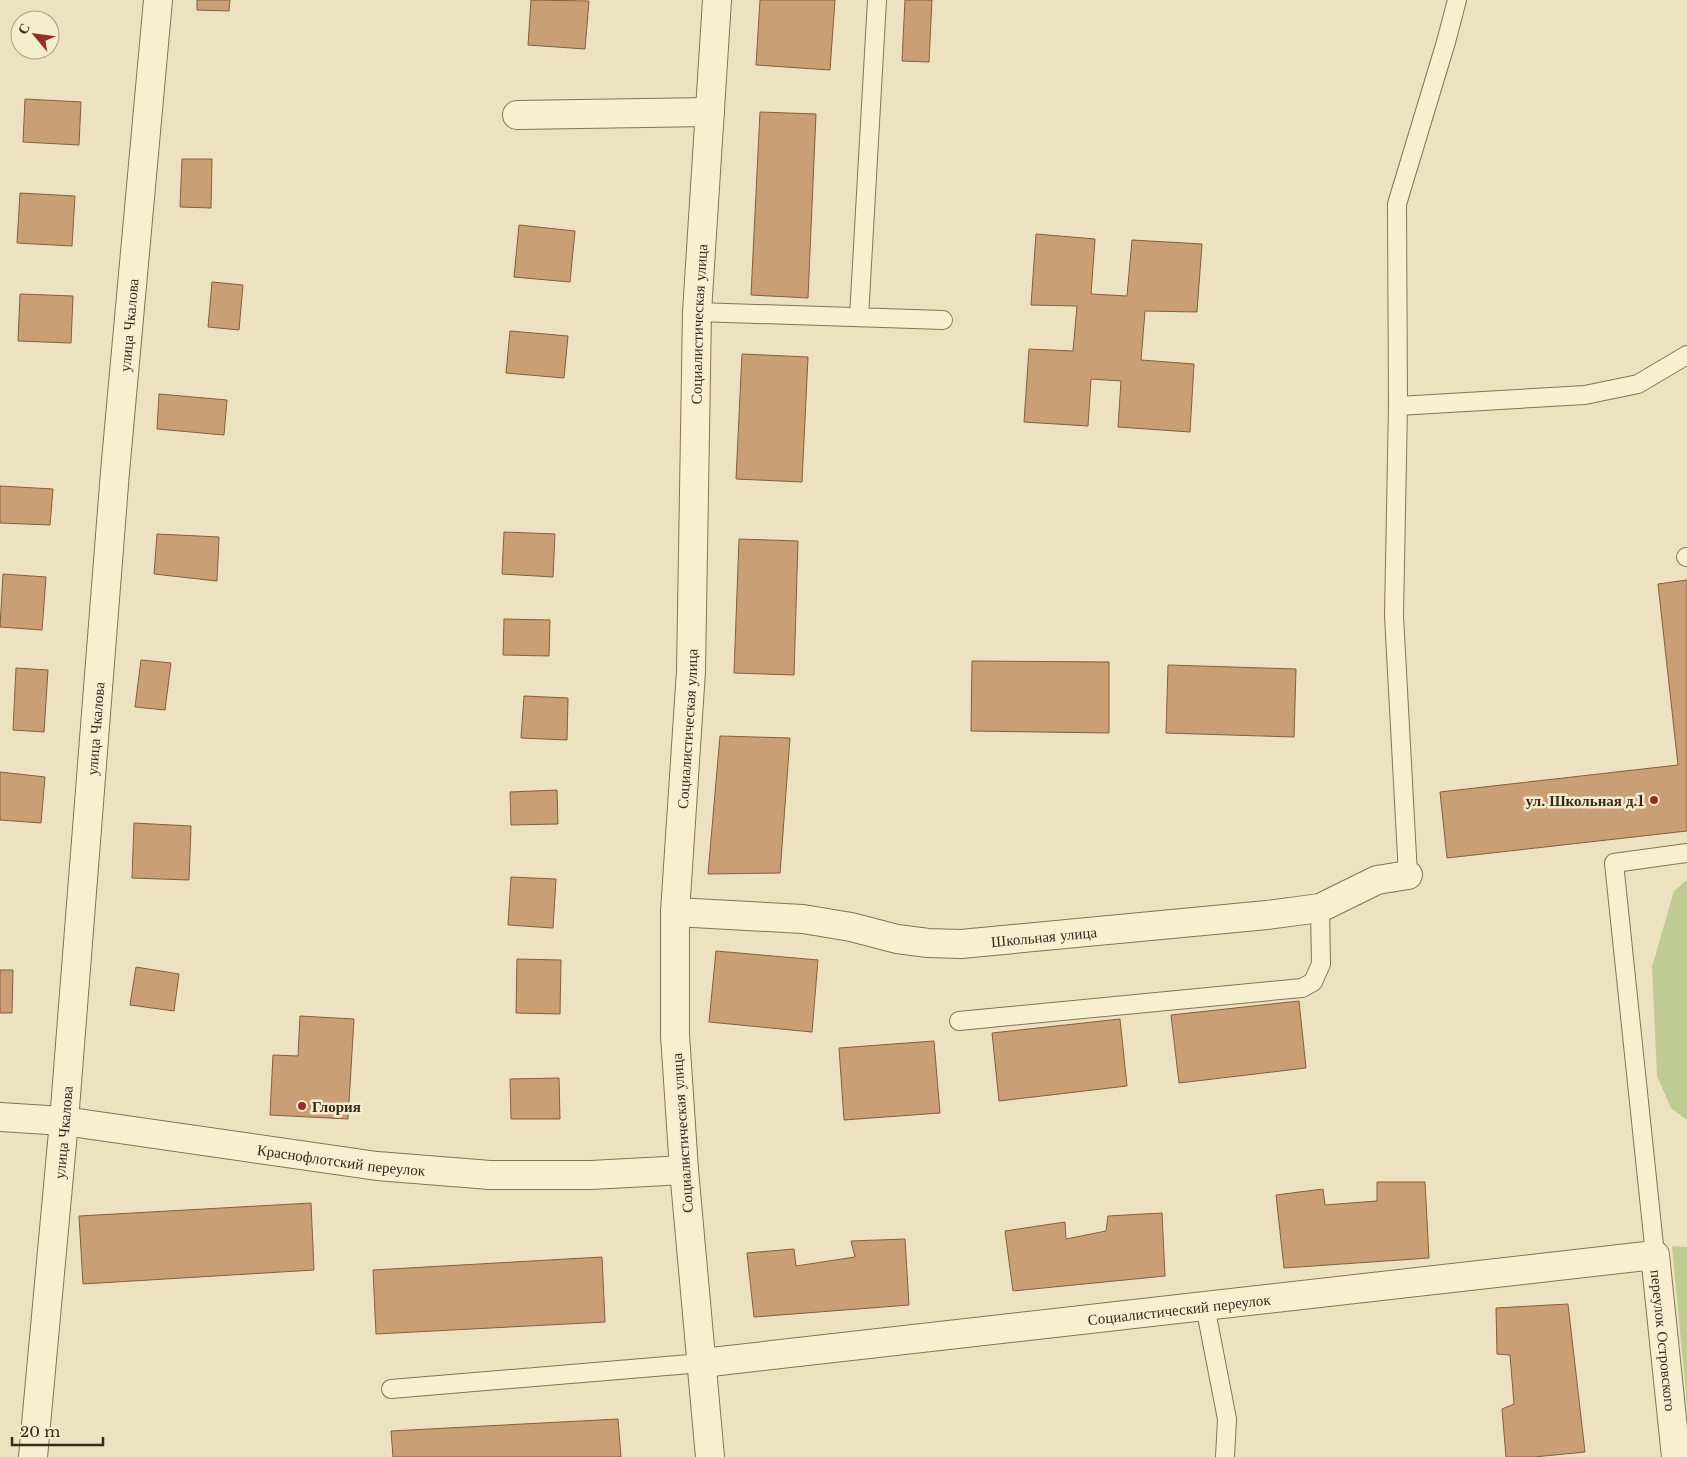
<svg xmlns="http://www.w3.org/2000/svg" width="1687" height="1457" font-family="'Libre Baskerville',serif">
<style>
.green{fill:#c0ca93}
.building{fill:#cb9f75;stroke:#845e3e}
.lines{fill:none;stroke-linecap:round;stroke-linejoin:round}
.service-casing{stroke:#857357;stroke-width:20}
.minor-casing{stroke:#857357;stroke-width:30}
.service{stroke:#f8efd1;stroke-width:18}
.minor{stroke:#f8efd1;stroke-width:28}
.poi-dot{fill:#932f28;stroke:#f5ecce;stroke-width:2}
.labels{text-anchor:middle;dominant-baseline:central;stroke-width:5;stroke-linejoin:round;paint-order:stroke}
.street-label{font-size:15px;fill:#352a1c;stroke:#f5ecce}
.poi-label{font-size:15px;font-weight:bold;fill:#352a1c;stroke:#f5ecce;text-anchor:end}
</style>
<rect width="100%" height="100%" fill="#ede2bf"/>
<!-- green -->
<path class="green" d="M 1687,880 L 1687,1120 L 1671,1108 L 1657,1076 L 1652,967 L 1674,891 Z
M 1672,1246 L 1687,1247 L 1687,1404 Z"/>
<!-- building -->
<path class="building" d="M 197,0 L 230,0 L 229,11 L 197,10 Z
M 531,0 L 589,1 L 585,49 L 528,45 Z
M 760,0 L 835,0 L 830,70 L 756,65 Z
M 905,0 L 932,0 L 929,62 L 902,61 Z
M 25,99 L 81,102 L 79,145 L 23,142 Z
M 760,112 L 816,114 L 808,298 L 751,295 Z
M 182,159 L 212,159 L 211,208 L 180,207 Z
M 20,193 L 75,196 L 72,246 L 17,243 Z
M 519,225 L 575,231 L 570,282 L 514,277 Z
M 1036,234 L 1095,239 L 1091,294 L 1127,296 L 1132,240 L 1202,244 L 1197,312 L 1145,311 L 1141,360 L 1194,364 L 1190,432 L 1118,427 L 1121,381 L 1091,379 L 1088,426 L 1024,422 L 1029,349 L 1073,351 L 1077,306 L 1031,305 Z
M 212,282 L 243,285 L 239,330 L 208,327 Z
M 20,294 L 73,296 L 71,343 L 18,341 Z
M 510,331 L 568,336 L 564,378 L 506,373 Z
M 742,354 L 808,357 L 802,482 L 736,479 Z
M 159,394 L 227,400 L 224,435 L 157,429 Z
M 0,486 L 53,489 L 50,525 L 0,523 Z
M 504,532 L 555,534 L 553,577 L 502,574 Z
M 157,534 L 219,537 L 217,581 L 154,574 Z
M 739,539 L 798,541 L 794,675 L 734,673 Z
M 3,574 L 46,577 L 42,630 L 0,627 Z
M 1687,580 L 1687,831 L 1447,858 L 1440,792 L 1678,765 L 1658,584 Z
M 504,619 L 550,620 L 549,656 L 503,655 Z
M 141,660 L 171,663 L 165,710 L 135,707 Z
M 972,661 L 1109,662 L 1109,733 L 971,731 Z
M 1168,665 L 1296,669 L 1294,737 L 1166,733 Z
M 16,668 L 48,670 L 44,732 L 13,730 Z
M 524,696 L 568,698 L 567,740 L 521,738 Z
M 720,736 L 790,738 L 780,873 L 708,874 Z
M 0,772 L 45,777 L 41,823 L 0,820 Z
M 557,790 L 558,824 L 511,825 L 510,792 Z
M 134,823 L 191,826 L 189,880 L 132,878 Z
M 511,877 L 556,879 L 553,928 L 508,925 Z
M 716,951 L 818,960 L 812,1032 L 709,1022 Z
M 517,959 L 561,960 L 560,1014 L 516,1013 Z
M 136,967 L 179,974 L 174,1011 L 130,1005 Z
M 0,970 L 13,970 L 12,1013 L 0,1013 Z
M 1299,1001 L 1306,1068 L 1179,1083 L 1171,1015 Z
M 300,1016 L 354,1019 L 348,1119 L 270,1115 L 273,1055 L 298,1056 Z
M 1120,1019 L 1127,1086 L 999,1101 L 992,1033 Z
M 934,1041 L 940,1113 L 844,1120 L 839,1048 Z
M 559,1078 L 560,1119 L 511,1119 L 510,1079 Z
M 1377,1182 L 1425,1182 L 1429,1258 L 1284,1268 L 1276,1195 L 1323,1189 L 1325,1205 L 1377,1201 Z
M 311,1203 L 314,1270 L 83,1284 L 79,1216 Z
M 1162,1213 L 1165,1276 L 1013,1291 L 1005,1231 L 1065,1222 L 1066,1239 L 1106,1231 L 1108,1216 Z
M 905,1239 L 909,1305 L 754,1317 L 747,1253 L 794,1249 L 796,1266 L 855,1257 L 851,1241 Z
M 602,1257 L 605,1322 L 376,1334 L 373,1270 Z
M 1568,1304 L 1585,1452 L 1534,1457 L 1506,1457 L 1502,1409 L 1514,1404 L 1510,1355 L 1497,1354 L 1496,1308 Z
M 618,1419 L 621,1457 L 393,1457 L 391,1431 Z"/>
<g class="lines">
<!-- service casing -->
<g class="service-casing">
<path id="service" d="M 697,312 L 943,320
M 859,317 L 877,0
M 1398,406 L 1585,395 L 1638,384 L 1687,355
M 1686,557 L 1687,557
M 1408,875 L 1394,616 L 1398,406 L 1397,204 L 1446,42 L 1457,0
M 959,1021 L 1302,988 L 1313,982 L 1321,964 L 1320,908
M 1655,1255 L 1614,863 L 1687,853
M 1205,1306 L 1227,1419 L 1225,1457
M 391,1389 L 702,1363"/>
</g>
<!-- minor casing -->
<g class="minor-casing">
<g id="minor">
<path d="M 517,115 L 710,112"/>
<path id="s1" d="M 675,912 L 803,919 L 851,927 L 897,939 L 928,943 L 961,944 L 1267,915 L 1320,908 L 1377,880 L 1408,875"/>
<path id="s2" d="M 0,1117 L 64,1121 L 377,1166 L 490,1175 L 591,1175 L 684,1170"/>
<path id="s3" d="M 702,1363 L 1655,1255 L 1676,1457"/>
<path id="s4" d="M 33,1457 L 64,1121 L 115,472 L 158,0"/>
<path id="s5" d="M 710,1457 L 684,1170 L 675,1035 L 675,912 L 691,671 L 697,312 L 717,0"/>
</g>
</g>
<!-- service -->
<use href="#service" class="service"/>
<!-- minor -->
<use href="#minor" class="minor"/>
</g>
<!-- markers -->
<g class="poi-dot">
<circle cx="1654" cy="800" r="5"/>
<circle cx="302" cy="1106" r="5"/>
</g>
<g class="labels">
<!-- street labels -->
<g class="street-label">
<text stroke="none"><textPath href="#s5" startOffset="1135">Социалистическая улица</textPath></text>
<text stroke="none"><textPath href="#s4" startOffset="1136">улица Чкалова</textPath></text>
<text stroke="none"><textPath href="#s4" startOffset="731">улица Чкалова</textPath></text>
<text stroke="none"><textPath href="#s5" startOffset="730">Социалистическая улица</textPath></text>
<text stroke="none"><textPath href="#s1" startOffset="372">Школьная улица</textPath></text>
<text stroke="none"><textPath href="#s4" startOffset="326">улица Чкалова</textPath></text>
<text transform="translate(682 1133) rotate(-94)">Социалистическая улица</text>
<text stroke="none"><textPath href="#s2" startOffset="344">Краснофлотский переулок</textPath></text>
<text stroke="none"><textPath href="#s3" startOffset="480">Социалистический переулок</textPath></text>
<text stroke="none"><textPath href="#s3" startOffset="1045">переулок Островского</textPath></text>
</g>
<!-- poi labels -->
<g class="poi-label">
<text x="1644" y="800">ул. Школьная д.1</text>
<text x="312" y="1106" text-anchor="start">Глория</text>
</g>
</g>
<!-- north arrow -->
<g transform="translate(35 35) rotate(299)"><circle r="24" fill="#f5ecce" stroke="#a89e87"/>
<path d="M0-4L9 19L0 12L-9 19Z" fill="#932f28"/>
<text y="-8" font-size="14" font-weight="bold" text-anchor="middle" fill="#352a1c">С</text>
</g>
<!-- scale -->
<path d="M12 1437v8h91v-8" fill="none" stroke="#352a1c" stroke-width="2.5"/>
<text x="20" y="1437" font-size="15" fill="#352a1c" stroke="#f5ecce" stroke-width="4" paint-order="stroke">20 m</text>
</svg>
